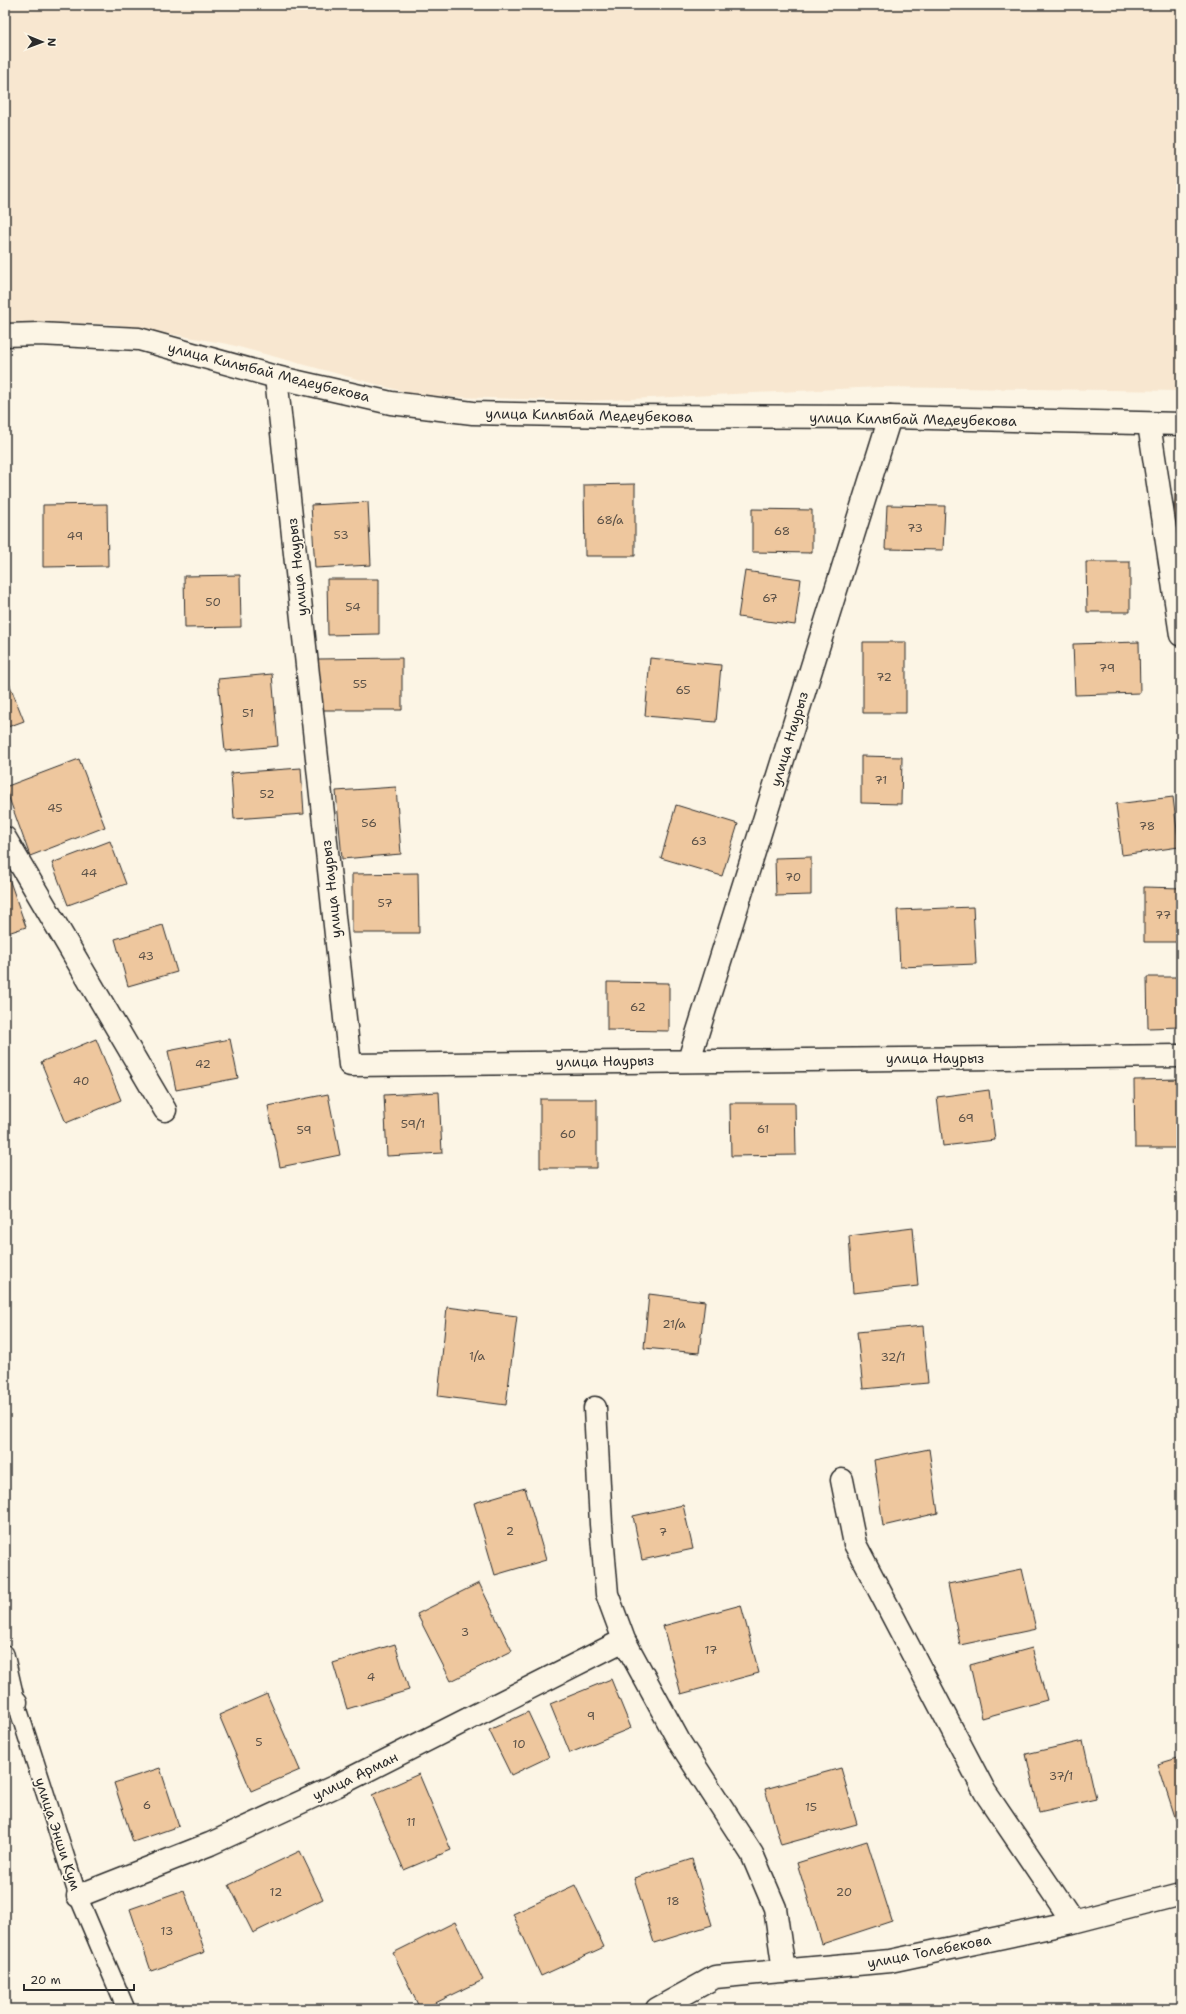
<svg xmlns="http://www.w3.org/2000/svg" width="1186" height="2014" font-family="'Shantell Sans',sans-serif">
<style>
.built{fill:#f8e7d0}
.building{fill:#eec79e;stroke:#2b2b2b}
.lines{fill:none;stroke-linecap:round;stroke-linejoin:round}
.service-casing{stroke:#2b2b2b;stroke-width:20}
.minor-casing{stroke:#2b2b2b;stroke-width:25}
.secondary-casing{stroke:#2b2b2b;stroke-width:25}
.service{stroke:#fcf5e5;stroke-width:17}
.minor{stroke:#fcf5e5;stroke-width:22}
.secondary{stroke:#fcf5e5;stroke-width:22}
.labels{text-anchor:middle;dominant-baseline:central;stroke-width:3.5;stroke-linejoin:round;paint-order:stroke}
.number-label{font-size:12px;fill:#5c5248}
.street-label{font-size:14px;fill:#2b2b2b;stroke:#fcf5e5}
</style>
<rect width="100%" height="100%" fill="#fcf5e5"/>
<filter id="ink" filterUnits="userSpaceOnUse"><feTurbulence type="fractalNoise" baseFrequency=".025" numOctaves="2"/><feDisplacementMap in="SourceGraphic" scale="8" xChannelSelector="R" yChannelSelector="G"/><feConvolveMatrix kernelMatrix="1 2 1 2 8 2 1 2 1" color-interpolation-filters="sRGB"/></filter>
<g filter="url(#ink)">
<!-- built -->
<path class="built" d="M 5,5 L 1181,5 L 1181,391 L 879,387 L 589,401 L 420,396 L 228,344 L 114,324 L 5,322 Z"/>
<!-- building -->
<path class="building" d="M 635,484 L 635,556 L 585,556 L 584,485 Z
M 1175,494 L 1181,494 L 1181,548 L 1173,548 Z
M 368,502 L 371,565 L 315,568 L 311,505 Z
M 107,504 L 108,566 L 43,567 L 43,505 Z
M 887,505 L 945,506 L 943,550 L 885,549 Z
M 752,509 L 812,510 L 812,553 L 752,552 Z
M 1086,562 L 1130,562 L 1130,612 L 1087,612 Z
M 745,571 L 801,579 L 795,625 L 738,617 Z
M 240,575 L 241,627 L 185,628 L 184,576 Z
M 327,579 L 379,579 L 379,634 L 328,635 Z
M 863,642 L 906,642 L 906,713 L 863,713 Z
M 1139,642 L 1140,693 L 1075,695 L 1073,644 Z
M 402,658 L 402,710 L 318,710 L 318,659 Z
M 650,658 L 721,665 L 716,722 L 645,716 Z
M 5,673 L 24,721 L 5,728 Z
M 272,674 L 278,746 L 225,751 L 218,679 Z
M 861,756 L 902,757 L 901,804 L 861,803 Z
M 79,759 L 105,827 L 30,856 L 5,787 Z
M 301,768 L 304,814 L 234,819 L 231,773 Z
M 396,787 L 401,854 L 342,859 L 336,791 Z
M 1173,797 L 1179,847 L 1122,855 L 1116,804 Z
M 676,805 L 738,824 L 722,876 L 661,858 Z
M 110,841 L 126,884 L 68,905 L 52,863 Z
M 811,857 L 811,895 L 776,896 L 775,858 Z
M 5,873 L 7,873 L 26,927 L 5,934 Z
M 418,873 L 419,933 L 352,933 L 352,874 Z
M 1144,887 L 1181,888 L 1181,942 L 1144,942 Z
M 973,907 L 976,964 L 900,967 L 897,910 Z
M 163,925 L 177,972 L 128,986 L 115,939 Z
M 1147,977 L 1181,977 L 1181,1027 L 1148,1028 Z
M 607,982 L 669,983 L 669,1031 L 607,1030 Z
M 96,1039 L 121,1100 L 66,1123 L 41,1062 Z
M 230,1039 L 238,1078 L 176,1090 L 168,1051 Z
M 1181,1079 L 1181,1148 L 1135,1148 L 1134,1080 Z
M 989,1090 L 995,1140 L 943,1146 L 937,1097 Z
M 439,1092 L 442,1153 L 387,1156 L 384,1095 Z
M 328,1094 L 340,1155 L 280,1167 L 268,1106 Z
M 540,1099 L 597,1099 L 597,1168 L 540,1168 Z
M 730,1103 L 795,1103 L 796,1155 L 731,1156 Z
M 913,1228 L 918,1286 L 853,1293 L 849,1236 Z
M 649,1294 L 705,1301 L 699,1353 L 644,1348 Z
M 447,1307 L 517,1316 L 506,1405 L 438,1396 Z
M 923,1326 L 928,1383 L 863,1389 L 857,1332 Z
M 929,1449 L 938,1513 L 883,1526 L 874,1460 Z
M 525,1488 L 546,1560 L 495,1575 L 474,1503 Z
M 683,1505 L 693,1549 L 642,1560 L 633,1516 Z
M 1022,1569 L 1036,1629 L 960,1645 L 948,1584 Z
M 479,1583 L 512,1651 L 451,1681 L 417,1614 Z
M 741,1605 L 759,1673 L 681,1694 L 663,1626 Z
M 395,1644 L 409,1690 L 347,1709 L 333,1663 Z
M 1032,1648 L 1047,1700 L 982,1718 L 970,1665 Z
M 611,1679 L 631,1728 L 570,1753 L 550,1704 Z
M 267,1694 L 300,1770 L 251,1791 L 219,1715 Z
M 528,1712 L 549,1757 L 511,1775 L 489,1730 Z
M 1083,1741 L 1096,1799 L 1039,1812 L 1026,1754 Z
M 1181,1757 L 1181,1818 L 1176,1820 L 1158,1764 Z
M 160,1768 L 179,1826 L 133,1842 L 114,1783 Z
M 841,1768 L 857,1824 L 781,1845 L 765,1789 Z
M 419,1774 L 451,1850 L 404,1870 L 372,1795 Z
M 867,1841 L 892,1921 L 822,1944 L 797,1863 Z
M 300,1851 L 323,1899 L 253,1933 L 229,1885 Z
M 692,1859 L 712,1925 L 654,1943 L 634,1878 Z
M 575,1885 L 604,1947 L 541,1976 L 513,1914 Z
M 184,1890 L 205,1952 L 151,1971 L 130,1909 Z
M 455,1922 L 483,1980 L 423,2009 L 420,2009 L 393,1953 Z
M 786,2004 L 787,2009 L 753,2009 Z"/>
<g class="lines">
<!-- service casing -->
<g class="service-casing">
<path id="service" d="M 5,1654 L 16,1702 L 78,1896 L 126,2009"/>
</g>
<!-- minor casing -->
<g class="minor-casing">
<path id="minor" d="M 276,377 L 350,1065 L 1181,1056
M 1149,424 L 1181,635
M 5,838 L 165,1110
M 689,1060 L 890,417
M 595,1408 L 601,1524 L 607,1594 L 624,1640 L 680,1743 L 752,1854 L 775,1908 L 784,1971
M 842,1480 L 855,1544 L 985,1792 L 1073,1922
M 5,1702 L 16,1702
M 78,1896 L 210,1844 L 336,1786 L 624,1640
M 657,2009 L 715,1977 L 890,1961 L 1073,1922 L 1181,1894"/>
</g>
<!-- secondary casing -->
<g class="secondary-casing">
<path id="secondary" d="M 5,335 L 39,334 L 139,339 L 276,377 L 391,403 L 473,413 L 615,416 L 890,417 L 1181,424"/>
</g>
<!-- service -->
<use href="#service" class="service"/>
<!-- minor -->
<use href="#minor" class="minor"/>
<!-- secondary -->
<use href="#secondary" class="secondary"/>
</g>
</g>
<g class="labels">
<!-- number labels -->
<g class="number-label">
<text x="610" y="520">68/а</text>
<text x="915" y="528">73</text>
<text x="782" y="531">68</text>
<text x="341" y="535">53</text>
<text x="75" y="536">49</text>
<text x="770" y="598">67</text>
<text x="213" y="602">50</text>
<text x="353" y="607">54</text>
<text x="1107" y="668">79</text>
<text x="884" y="677">72</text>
<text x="360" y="684">55</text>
<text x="683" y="690">65</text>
<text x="248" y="713">51</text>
<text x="881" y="780">71</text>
<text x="267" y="794">52</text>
<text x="55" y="808">45</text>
<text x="369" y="823">56</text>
<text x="1147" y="826">78</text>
<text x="699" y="841">63</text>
<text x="89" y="873">44</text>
<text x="793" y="877">70</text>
<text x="385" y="903">57</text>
<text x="1163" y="915">77</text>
<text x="146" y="956">43</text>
<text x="638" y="1007">62</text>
<text x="203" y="1064">42</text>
<text x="81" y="1081">40</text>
<text x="966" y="1118">69</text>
<text x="413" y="1124">59/1</text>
<text x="763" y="1129">61</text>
<text x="304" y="1130">59</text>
<text x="568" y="1134">60</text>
<text x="674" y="1324">21/а</text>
<text x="477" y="1356">1/а</text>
<text x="893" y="1357">32/1</text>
<text x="510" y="1531">2</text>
<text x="663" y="1532">7</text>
<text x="465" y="1632">3</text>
<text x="711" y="1650">17</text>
<text x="371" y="1677">4</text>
<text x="591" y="1716">9</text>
<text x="259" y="1742">5</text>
<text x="519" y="1744">10</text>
<text x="1061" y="1776">37/1</text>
<text x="147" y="1805">6</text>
<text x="811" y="1807">15</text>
<text x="411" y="1822">11</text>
<text x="276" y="1892">12</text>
<text x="844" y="1892">20</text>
<text x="673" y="1901">18</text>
<text x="167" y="1931">13</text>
</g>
<!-- street labels -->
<g class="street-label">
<text transform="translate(269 372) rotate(14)">улица Килыбай Медеубекова</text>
<text transform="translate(589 415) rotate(1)">улица Килыбай Медеубекова</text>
<text transform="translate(913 419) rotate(1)">улица Килыбай Медеубекова</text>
<text transform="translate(297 567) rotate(-96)">улица Наурыз</text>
<text transform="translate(789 739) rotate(-73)">улица Наурыз</text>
<text transform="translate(331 889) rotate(-96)">улица Наурыз</text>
<text x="935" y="1058">улица Наурыз</text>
<text transform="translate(605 1061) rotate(-1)">улица Наурыз</text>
<text transform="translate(355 1776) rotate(-26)">улица Арман</text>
<text transform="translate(58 1834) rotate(72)">улица Энши Кум</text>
<text transform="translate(929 1951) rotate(-11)">улица Толебекова</text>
</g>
</g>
<!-- margin -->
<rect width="1186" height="2014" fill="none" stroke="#fcf5e5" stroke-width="20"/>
<rect x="10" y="10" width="1166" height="1994" fill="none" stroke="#2b2b2b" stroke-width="1.5" filter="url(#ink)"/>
<!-- north arrow -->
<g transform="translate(42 42) rotate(91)" stroke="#fcf5e5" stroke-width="3" paint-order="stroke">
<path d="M0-3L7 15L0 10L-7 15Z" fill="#2b2b2b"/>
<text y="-6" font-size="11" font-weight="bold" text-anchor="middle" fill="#2b2b2b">N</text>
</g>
<!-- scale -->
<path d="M24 1984v6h110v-6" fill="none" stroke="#2b2b2b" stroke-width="2"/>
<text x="30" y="1984" font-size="12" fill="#2b2b2b" stroke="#fcf5e5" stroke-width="3" paint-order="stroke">20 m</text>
</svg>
